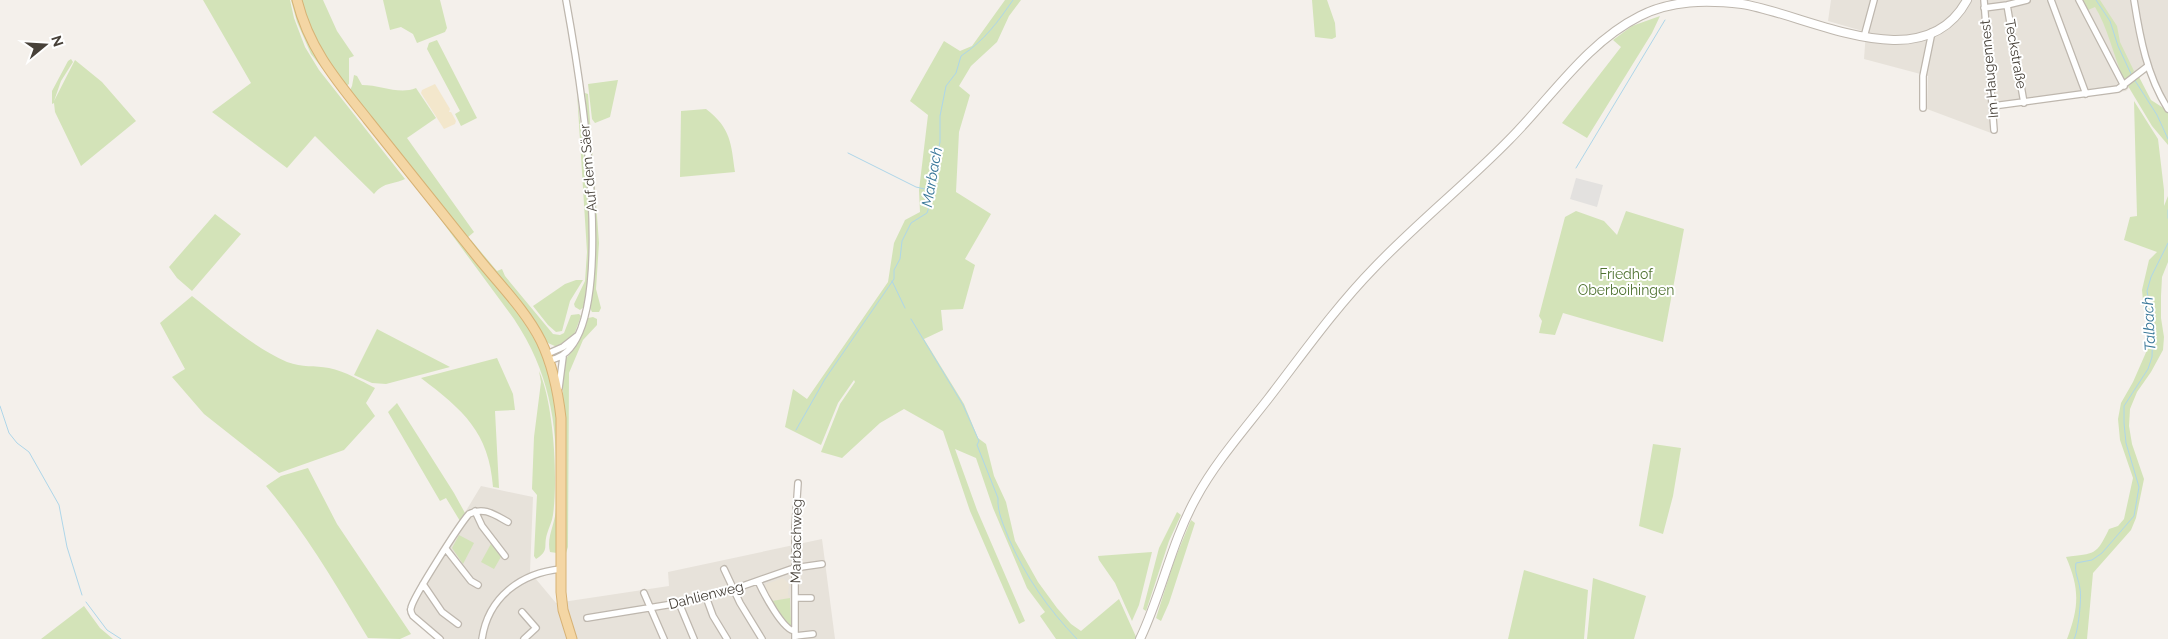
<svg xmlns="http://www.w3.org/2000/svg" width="2168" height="639" font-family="Raleway,sans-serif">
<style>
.residential{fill:#e7e2da}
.education{fill:#ebe4d6}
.green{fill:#d3e3b8}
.sand{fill:#f3e7cc}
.parking{fill:#e3e1df}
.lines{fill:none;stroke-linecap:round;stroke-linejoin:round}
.stream{stroke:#aed6e9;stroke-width:1}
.minor-casing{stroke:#beb7ae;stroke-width:8}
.tertiary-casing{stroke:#beb7ae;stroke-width:10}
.primary-casing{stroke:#d7b275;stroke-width:11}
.minor{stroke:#fff;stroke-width:5.5}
.tertiary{stroke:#fff;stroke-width:8}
.primary{stroke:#f4d6a4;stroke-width:9}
.labels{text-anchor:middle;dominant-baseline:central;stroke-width:4;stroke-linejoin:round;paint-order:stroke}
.street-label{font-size:14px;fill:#474139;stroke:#fff}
.park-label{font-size:14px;fill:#507332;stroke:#fff}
.water-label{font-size:15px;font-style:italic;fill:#3a7899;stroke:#fff}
</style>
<rect width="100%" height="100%" fill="#f4f0eb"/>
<!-- residential -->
<path class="residential" d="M 1831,0 L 2168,0 L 2168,102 L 2162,104 L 2145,70 L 2126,91 L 1990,109 L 1991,133 L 1927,109 L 1928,76 L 1864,59 L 1866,32 L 1828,21 Z
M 481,486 L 533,497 L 530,572 L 556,603 L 669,586 L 668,572 L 822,539 L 835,639 L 438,639 L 406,610 Z"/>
<!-- education -->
<path class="education" d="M 783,578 L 789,584 L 788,594 L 790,598 L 772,601 L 765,591 L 766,584 Z"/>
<!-- green -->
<path class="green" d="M 203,0 L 290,0 L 294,18 L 305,47 L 319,70 L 405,179 C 393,185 385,181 374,194 L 315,136 L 287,168 L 212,112 L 251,83 Z
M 291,0 L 295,0 L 304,34 L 409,178 L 311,54 L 297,22 Z
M 301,0 L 323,0 L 337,31 L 354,56 L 349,58 L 349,84 L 346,86 C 323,54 313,37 301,0 Z
M 383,0 L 440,0 L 447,28 L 445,32 L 417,43 L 413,34 L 401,27 L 390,30 Z
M 1005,0 L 1021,0 L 1009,16 L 997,42 L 971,66 L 959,86 L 970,95 L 959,132 L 956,192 L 991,214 L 965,259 L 975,265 L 963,309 L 941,310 L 943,330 L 924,339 L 964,404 L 978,438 L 986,444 L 994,476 L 1006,502 L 1015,541 L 1038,582 L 1057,608 L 1071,624 L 1081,631 L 1119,599 L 1137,639 L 1056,639 L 1040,616 L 1045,612 L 1027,588 L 993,508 L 976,458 L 955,449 L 977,510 L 1025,621 L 1019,624 L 970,511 L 943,431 L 904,409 L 880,423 L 842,458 L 821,452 L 840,404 L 855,382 L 854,380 L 838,403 L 821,445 L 785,427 L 793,389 L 807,399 L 888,282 L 894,243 L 905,220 L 920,212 L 919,190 L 928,115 L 910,101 L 944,41 L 960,51 L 972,46 Z
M 1312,0 L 1327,0 L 1335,23 L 1336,37 L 1332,39 L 1315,37 Z
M 2083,0 L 2100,0 L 2117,26 L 2120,42 L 2134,71 L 2127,80 L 2123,78 C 2114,56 2107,26 2095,7 L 2088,10 Z
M 1660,16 L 1652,33 L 1587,138 L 1562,123 L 1621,47 L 1613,40 L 1632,26 Z
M 437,40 L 477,118 L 461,126 L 455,114 L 460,111 L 427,49 L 429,43 Z
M 71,59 L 73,62 L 61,81 L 54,101 L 75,60 L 102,82 L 136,121 L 81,166 L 55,112 L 54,103 L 52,104 L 52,91 L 68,61 Z
M 354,75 L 357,76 L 362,85 C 381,85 399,95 416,88 L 436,118 L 407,138 L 474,232 L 467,238 L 349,92 L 352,86 Z
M 2138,75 L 2151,100 L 2165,109 L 2168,113 L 2168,145 L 2152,126 L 2128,86 Z
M 618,80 L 610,117 L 595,123 L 592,119 L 588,84 Z
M 577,92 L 589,208 L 590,261 L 585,306 L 580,310 L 575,307 L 574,304 L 585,281 L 587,252 Z
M 585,93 L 588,94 L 599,243 L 596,289 L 601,308 L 599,312 L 592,312 L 590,308 L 594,280 L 596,242 Z
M 2134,101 L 2158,139 L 2164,190 L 2164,206 L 2168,196 L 2168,262 L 2162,277 L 2161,296 L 2161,318 L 2164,337 L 2163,350 L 2151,372 L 2137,392 L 2130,409 L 2129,426 L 2132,444 L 2144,479 L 2136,518 L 2131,530 L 2093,573 L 2087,639 L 2067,639 C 2079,607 2080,589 2066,557 C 2095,553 2096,556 2109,529 L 2118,526 L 2124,519 L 2133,478 L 2120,440 L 2118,419 L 2121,403 L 2133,382 L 2151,341 L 2150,318 L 2144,311 L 2142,290 L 2149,260 L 2157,252 L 2124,240 L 2130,217 L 2137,216 Z
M 706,109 C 731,128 731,143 735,172 L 680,177 L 681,111 Z
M 413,182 C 435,210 457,237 479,265 C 511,303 544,340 553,391 C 563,443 557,500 557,553 L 550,552 C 546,537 556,523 556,507 C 558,436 555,381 514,319 Z
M 1576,211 L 1604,221 L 1617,235 L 1626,211 L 1684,229 L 1663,342 L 1563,313 L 1555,335 L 1539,333 L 1542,321 L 1539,316 L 1565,217 Z
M 215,214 L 241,234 L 192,291 L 177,278 L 169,267 Z
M 471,240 L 497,271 L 502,269 L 505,276 L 553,334 L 560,335 L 564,333 L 571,315 L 579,314 L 581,316 L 574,335 L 557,347 L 548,343 L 471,244 Z
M 576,280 L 583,280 L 570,301 L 562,331 L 556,332 L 548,325 L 533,306 L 565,284 Z
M 192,296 C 221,319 252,346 287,362 C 303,368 314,365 329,368 C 345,371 361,381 375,388 L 366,403 L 375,416 L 344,450 L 279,473 L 204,414 L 172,377 L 185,369 L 160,323 Z
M 593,317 L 597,319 L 597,325 L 583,340 L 569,373 L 568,547 L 566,553 L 565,426 L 562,377 L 564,361 L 577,345 L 588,318 Z
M 377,329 L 450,367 L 386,384 L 372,383 L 354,375 Z
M 497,358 L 513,394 L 515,410 L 495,411 L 499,488 L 493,487 C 489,432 463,410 421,378 Z
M 539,371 C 554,404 558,480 553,515 C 552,522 549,527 547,534 C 543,547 550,550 536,559 L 534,556 L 537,495 L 532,489 L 534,437 L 541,382 Z
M 397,403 L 454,493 L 465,513 L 460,521 L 446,498 L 440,501 L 388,412 Z
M 1653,444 L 1681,448 L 1673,496 L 1663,534 L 1639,526 Z
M 308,468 L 337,524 L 411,634 L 400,639 L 368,638 C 336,585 306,533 266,486 L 281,476 Z
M 1177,512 L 1181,515 L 1169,541 L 1146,611 L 1143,609 L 1159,548 Z
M 1191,520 L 1195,523 L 1169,603 L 1161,621 L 1156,618 L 1174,561 Z
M 459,535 L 474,543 L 463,564 L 452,548 Z
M 492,542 L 502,555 L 494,569 L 481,562 Z
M 1152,552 L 1139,605 L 1132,621 L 1115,583 L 1099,560 L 1098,556 Z
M 1524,570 L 1588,590 L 1584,639 L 1508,639 Z
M 1593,578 L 1646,596 L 1634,639 L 1587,639 Z
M 790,598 L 791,625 L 788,626 L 772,601 Z
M 84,606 L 100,628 L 113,639 L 41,639 Z"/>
<!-- sand -->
<path class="sand" d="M 435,84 L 450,109 L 449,112 L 451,112 L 456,121 L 455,124 L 444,129 L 421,93 L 422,90 Z"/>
<!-- parking -->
<path class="parking" d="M 1576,178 L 1603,185 L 1597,207 L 1570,199 Z"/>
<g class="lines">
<!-- stream -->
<path class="stream" d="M 2096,0 L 2110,21 L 2118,46 L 2132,76
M 2134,79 L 2157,115 L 2168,139
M 848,153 L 916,187 L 929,190
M 1576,168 L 1665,20
M 2168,210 L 2168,218
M 892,281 L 905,308
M 911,319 L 963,405 L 979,441 L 977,445 L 998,498 C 997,512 1004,526 1009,539 C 1026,577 1048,609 1077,639
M 0,406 L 9,433 L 17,443 L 29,452 L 59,505 L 67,547 L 82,595
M 796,430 L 825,379 L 894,279 L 894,270 L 900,259 L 902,241 L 911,223 L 927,213 L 930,204 L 930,188 L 940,142 L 940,116 L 946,86 L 956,73 L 961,56 C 985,40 997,23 1013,0
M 86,602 L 107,630 L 121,639
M 2074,639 C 2078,634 2082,597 2080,589 C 2079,580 2074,572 2076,563 L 2092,560 L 2102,553 L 2134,516 L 2139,487 L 2126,443 L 2124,423 L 2124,406 L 2148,369 L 2152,357 L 2153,324 L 2147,291 L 2151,277 L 2168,243"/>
<!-- minor casing -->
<g class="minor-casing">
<path id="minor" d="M 1984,0 L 1994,130
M 2051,0 L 2086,94
M 2079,0 L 2124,86
M 2134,0 C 2140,38 2147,76 2168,109
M 2007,5 L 2024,103
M 1984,8 L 2007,5 L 2027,0
M 1864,37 L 1874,0
M 1993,106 L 2118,89 L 2148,66
M 1923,108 L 1923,76 L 1932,32
M 547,354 L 563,347 L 577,336
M 549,360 C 629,351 576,55 566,0
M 559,388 L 563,357
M 475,511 L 482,526 L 505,556
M 446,549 L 471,581 L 478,585
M 724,569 L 740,603 L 762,639
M 758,581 C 763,592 783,631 795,631
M 423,584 L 442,612 L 458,624
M 644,593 L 664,639
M 706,597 L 713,616 L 727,639
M 795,598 L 811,598
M 679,603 L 694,639
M 522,612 L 536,628 L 524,639
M 587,618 L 679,603 L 734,589 L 794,568 L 822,564
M 795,636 L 813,634
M 440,639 L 413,616 C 411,613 410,611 411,608 C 413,597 460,524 469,514 C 484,506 495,515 508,522
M 482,639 C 488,597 521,573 561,569
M 795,639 L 795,527 L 798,483"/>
</g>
<!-- tertiary casing -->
<g class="tertiary-casing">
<path id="tertiary" d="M 1140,639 C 1162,593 1171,543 1196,498 C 1215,463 1243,431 1268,399 C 1302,355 1335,308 1374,268 C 1417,223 1466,184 1509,140 C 1551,98 1586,43 1640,16 C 1671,0 1707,0 1742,4 C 1807,14 1923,82 1967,0"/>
</g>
<!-- primary casing -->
<g class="primary-casing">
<path id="primary" d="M 297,0 C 309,49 337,81 368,120 C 405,166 442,213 479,259 C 501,286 526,311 541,341 C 553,366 558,391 561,418 L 561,592 L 563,610 L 572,639"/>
</g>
<!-- minor -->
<use href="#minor" class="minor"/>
<!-- tertiary -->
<use href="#tertiary" class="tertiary"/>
<!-- primary -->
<use href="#primary" class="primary"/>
</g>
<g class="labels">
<!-- street labels -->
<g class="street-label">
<text transform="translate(2016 54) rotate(80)">Teckstraße</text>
<text transform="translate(1989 69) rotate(-95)">Im Haugennest</text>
<text transform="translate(588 168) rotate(-95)">Auf dem Säer</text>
<text transform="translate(796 541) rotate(-89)">Marbachweg</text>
<text transform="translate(706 595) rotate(-14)">Dahlienweg</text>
</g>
<!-- park labels -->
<g class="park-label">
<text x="1626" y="274">Friedhof<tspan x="1626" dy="16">Oberboihingen</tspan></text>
</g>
<!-- water labels -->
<g class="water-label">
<text transform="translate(932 177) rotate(-80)">Marbach</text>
<text transform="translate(2149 324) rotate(-93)">Talbach</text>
</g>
</g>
<!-- north arrow -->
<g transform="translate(45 45) rotate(72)" stroke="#ffffff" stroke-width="4" paint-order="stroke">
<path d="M0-4L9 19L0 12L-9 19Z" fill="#474139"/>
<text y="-8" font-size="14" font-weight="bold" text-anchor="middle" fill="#474139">N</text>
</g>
</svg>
